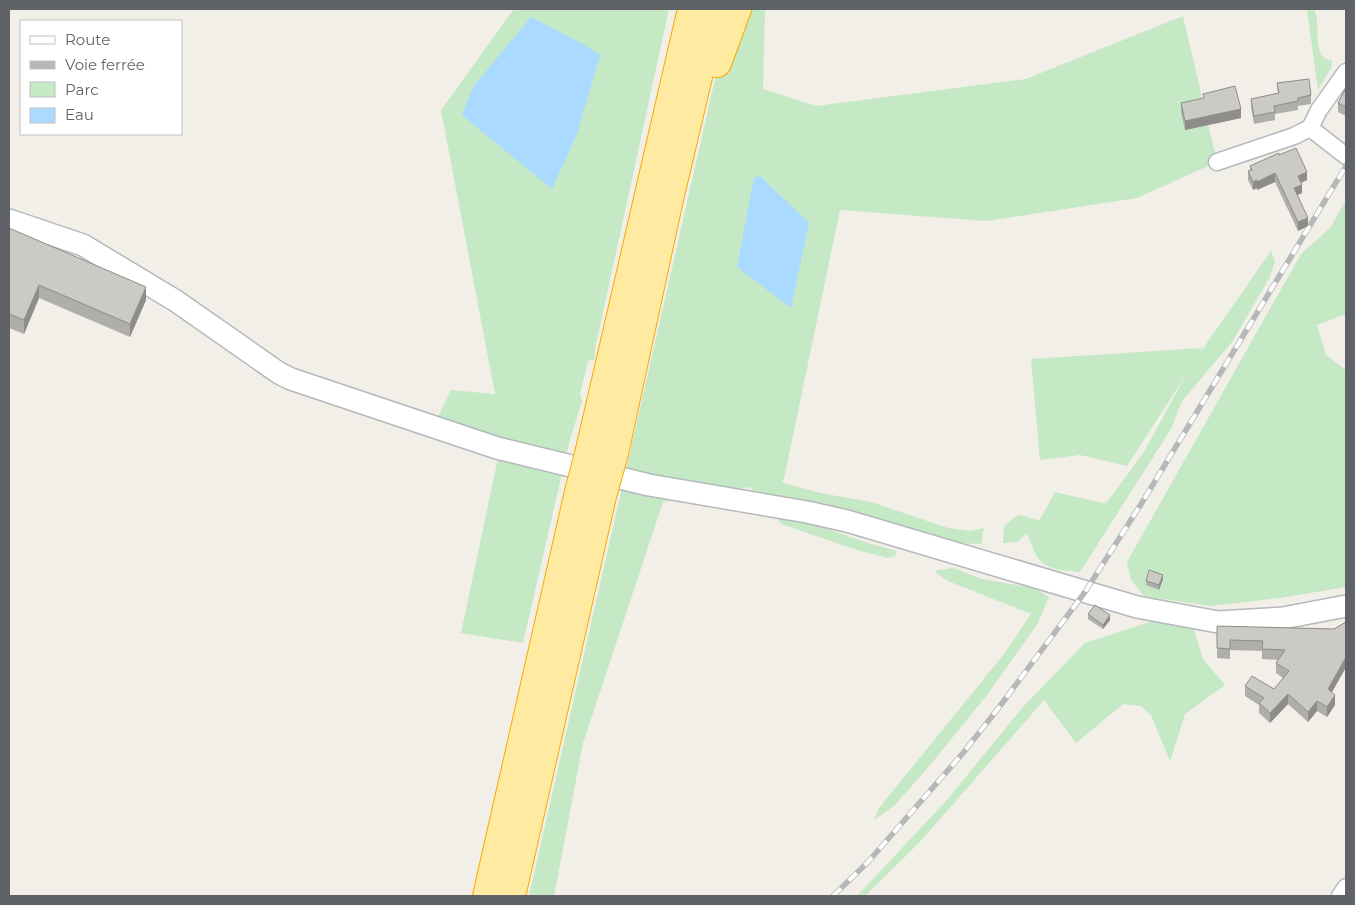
<svg xmlns="http://www.w3.org/2000/svg" width="1355" height="905" font-family="Montserrat,sans-serif">
<style>
.green{fill:#c5e8c5}
.water{fill:#aadaff}
.lines{fill:none;stroke-linecap:round;stroke-linejoin:round}
.minor-casing{stroke:#b5b8bc;stroke-width:19}
.tertiary-casing{stroke:#b5b8bc;stroke-width:24}
.trunk-casing{stroke:#f9ab00;stroke-width:30}
.minor{stroke:#fff;stroke-width:16}
.tertiary{stroke:#fff;stroke-width:21}
.trunk{stroke:#feeaa1;stroke-width:28}
.rail-casing{stroke:#b6b7b8;stroke-width:5.5}
.rail{stroke:#fff;stroke-width:4;stroke-dasharray:11;stroke-linecap:butt}
.trunk-bridge-casing{stroke:#f9ab00;stroke-width:30;stroke-linecap:butt}
.trunk-bridge{stroke:#feeaa1;stroke-width:28}
.wall{fill:#afaea9}
.shaded-wall{fill:#8f8d8a}
.building{fill:#cccac5;stroke:#8f8d8a}
</style>
<rect width="100%" height="100%" fill="#f1efe8"/>
<!-- green -->
<path class="green" d="M 514,9 L 669,9 L 595,349 L 595,359 L 588,361 L 580,394 L 582,401 L 569,443 L 523,643 L 461,633 L 501,444 L 437,419 L 451,390 L 495,394 L 441,110 Z
M 731,9 L 767,9 L 765,12 L 763,89 L 816,106 L 1026,79 L 1183,16 L 1217,162 L 1137,198 L 986,221 L 840,210 L 784,479 L 782,480 L 784,483 L 820,493 L 871,502 L 948,528 L 970,531 L 984,528 L 981,544 L 949,543 L 757,494 L 750,487 L 663,502 L 583,743 L 554,896 L 529,896 Z
M 1314,9 C 1322,22 1310,58 1332,61 L 1332,66 L 1318,90 L 1307,10 Z
M 1346,200 L 1346,314 L 1317,325 L 1326,355 L 1346,370 L 1346,587 L 1280,598 L 1210,606 L 1144,596 L 1131,580 L 1127,562 L 1301,254 L 1330,228 Z
M 1271,251 L 1275,261 L 1270,277 L 1232,342 L 1182,401 L 1171,429 L 1080,572 C 1064,570 1045,571 1036,555 C 1032,548 1031,540 1026,533 L 1018,542 L 1003,543 L 1004,527 C 1021,510 1018,515 1039,521 L 1055,492 L 1103,503 L 1107,502 L 1144,452 L 1187,373 L 1127,466 L 1080,455 L 1040,460 L 1031,359 L 1202,348 L 1200,353 Z
M 784,514 L 868,543 L 897,551 L 895,556 L 888,558 L 857,550 L 781,524 L 777,517 Z
M 953,568 L 982,579 L 1034,588 L 1049,597 L 1038,623 L 987,695 L 931,764 L 895,805 L 874,820 L 879,808 L 1004,654 L 1031,614 L 948,581 L 934,571 Z
M 1159,619 L 1194,630 L 1203,659 L 1225,685 L 1185,714 L 1170,761 L 1151,715 L 1141,706 L 1123,704 L 1076,743 L 1044,700 L 919,843 L 865,896 L 857,896 L 947,800 L 1022,708 L 1085,643 Z"/>
<!-- water -->
<path class="water" d="M 531,17 L 581,43 L 600,55 L 577,134 L 552,189 L 462,115 L 473,87 Z
M 760,176 L 809,223 L 791,308 L 737,267 L 754,178 Z"/>
<g class="lines">
<!-- minor casing -->
<g class="minor-casing">
<path id="minor" d="M 1346,72 L 1319,110 L 1310,128 L 1346,156
M 1217,162 L 1294,136 L 1310,128
M 1340,896 L 1346,887"/>
</g>
<!-- tertiary casing -->
<g class="tertiary-casing">
<path id="tertiary" d="M 9,220 L 83,245 L 176,301 L 279,373 L 291,379 L 497,448 L 649,485 L 807,512 L 847,521 L 1137,607 L 1218,622 L 1283,618 L 1346,606"/>
</g>
<!-- trunk casing -->
<g class="trunk-casing">
<path id="trunk" d="M 717,63 L 737,9
M 590,450 L 692,9
M 614,453 L 669,199 L 714,9
M 487,896 L 579,492
M 511,896 L 602,496"/>
</g>
<!-- minor -->
<use href="#minor" class="minor"/>
<!-- tertiary -->
<use href="#tertiary" class="tertiary"/>
<!-- trunk -->
<use href="#trunk" class="trunk"/>
<!-- rail casing -->
<g class="rail-casing">
<path id="rail" d="M 833,896 L 868,862 L 963,753 L 997,710 L 1085,592 L 1143,501 L 1346,166"/>
</g>
<!-- rail -->
<use href="#rail" class="rail"/>
<!-- trunk-bridge casing -->
<g class="trunk-bridge-casing">
<path id="trunk-bridge" d="M 579,492 L 590,450
M 602,496 L 614,453"/>
</g>
<!-- trunk-bridge -->
<use href="#trunk-bridge" class="trunk-bridge"/>
</g>
<!-- wall -->
<path class="wall" d="M 1277,83 L 1311,95 L 1311,104 L 1298,106 L 1298,110 L 1275,114 L 1275,120 L 1254,124 L 1251,107 L 1251,99 L 1278,93 Z
M 1346,88 L 1346,116 L 1338,112 L 1338,103 Z
M 1203,94 L 1241,118 L 1185,130 L 1181,112 L 1181,103 L 1203,99 Z
M 1279,155 L 1307,180 L 1301,183 L 1302,193 L 1298,195 L 1308,226 L 1298,231 L 1275,182 L 1257,190 L 1257,188 L 1253,190 L 1248,180 L 1248,171 L 1250,170 L 1250,166 Z
M 9,228 L 146,300 L 130,337 L 39,298 L 24,334 L 9,328 Z
M 1163,579 L 1159,590 L 1146,585 L 1146,581 Z
M 1088,614 L 1110,620 L 1103,629 L 1088,619 Z
M 1346,622 L 1346,670 L 1345,669 L 1332,692 L 1335,705 L 1327,717 L 1317,711 L 1308,722 L 1288,704 L 1270,723 L 1259,713 L 1259,705 L 1245,696 L 1245,686 L 1274,689 L 1283,678 L 1276,673 L 1276,663 L 1279,660 L 1262,659 L 1262,651 L 1230,650 L 1230,659 L 1217,658 L 1217,626 L 1334,629 Z"/>
<!-- shaded-wall -->
<path class="shaded-wall" d="M 1241,109 L 1241,118 L 1185,130 L 1185,121 Z
M 1307,172 L 1307,180 L 1298,184 L 1298,176 Z
M 1275,173 L 1275,182 L 1257,190 L 1257,182 Z
M 1257,180 L 1257,188 L 1253,190 L 1253,182 Z
M 1302,185 L 1302,193 L 1294,196 L 1294,188 Z
M 1308,218 L 1308,226 L 1298,231 L 1298,222 Z
M 39,285 L 39,298 L 24,334 L 24,320 Z
M 146,287 L 146,300 L 130,337 L 130,324 Z
M 1163,575 L 1163,579 L 1159,590 L 1159,585 Z
M 1110,615 L 1110,620 L 1103,629 L 1103,625 Z
M 1345,659 L 1345,669 L 1328,699 L 1328,689 Z
M 1288,694 L 1288,704 L 1270,723 L 1270,713 Z
M 1335,695 L 1335,705 L 1327,717 L 1327,707 Z
M 1317,701 L 1317,711 L 1308,722 L 1308,712 Z"/>
<!-- building -->
<path class="building" d="M 1309,79 L 1311,95 L 1298,98 L 1298,101 L 1274,106 L 1275,112 L 1254,116 L 1251,99 L 1279,93 L 1277,83 Z
M 1235,86 L 1241,109 L 1185,121 L 1181,103 L 1204,98 L 1203,94 Z
M 1346,88 L 1346,107 L 1338,103 Z
M 1296,148 L 1307,172 L 1298,176 L 1302,185 L 1294,188 L 1308,218 L 1298,222 L 1275,173 L 1257,182 L 1257,180 L 1253,182 L 1248,171 L 1252,170 L 1250,166 L 1279,153 L 1279,155 Z
M 9,228 L 146,287 L 130,324 L 39,285 L 24,320 L 9,314 Z
M 1149,570 L 1163,575 L 1159,585 L 1146,581 Z
M 1095,605 L 1110,615 L 1103,625 L 1088,614 Z
M 1346,622 L 1346,660 L 1345,659 L 1328,689 L 1335,695 L 1327,707 L 1317,701 L 1308,712 L 1288,694 L 1270,713 L 1259,703 L 1264,698 L 1245,686 L 1252,676 L 1274,689 L 1289,671 L 1276,663 L 1285,650 L 1262,649 L 1263,641 L 1230,640 L 1230,649 L 1217,648 L 1217,626 L 1334,629 Z"/>
<!-- border -->
<rect width="1355" height="905" fill="none" stroke="#5f6368" stroke-width="20"/>
<!-- legend -->
<rect x="20" y="20" width="162" height="115" fill="#ffffff" stroke="#bfc1c3"/>
<rect x="30" y="36" width="25" height="8" fill="#ffffff" stroke="#bfc1c3"/>
<text x="65" y="45" font-size="15" fill="#5f6368">Route</text>
<rect x="30" y="61" width="25" height="8" fill="#b6b7b8" stroke="#bfc1c3"/>
<text x="65" y="70" font-size="15" fill="#5f6368">Voie ferrée</text>
<rect x="30" y="82" width="25" height="15" fill="#c5e8c5" stroke="#bfc1c3"/>
<text x="65" y="95" font-size="15" fill="#5f6368">Parc</text>
<rect x="30" y="108" width="25" height="15" fill="#aadaff" stroke="#bfc1c3"/>
<text x="65" y="120" font-size="15" fill="#5f6368">Eau</text>
</svg>
